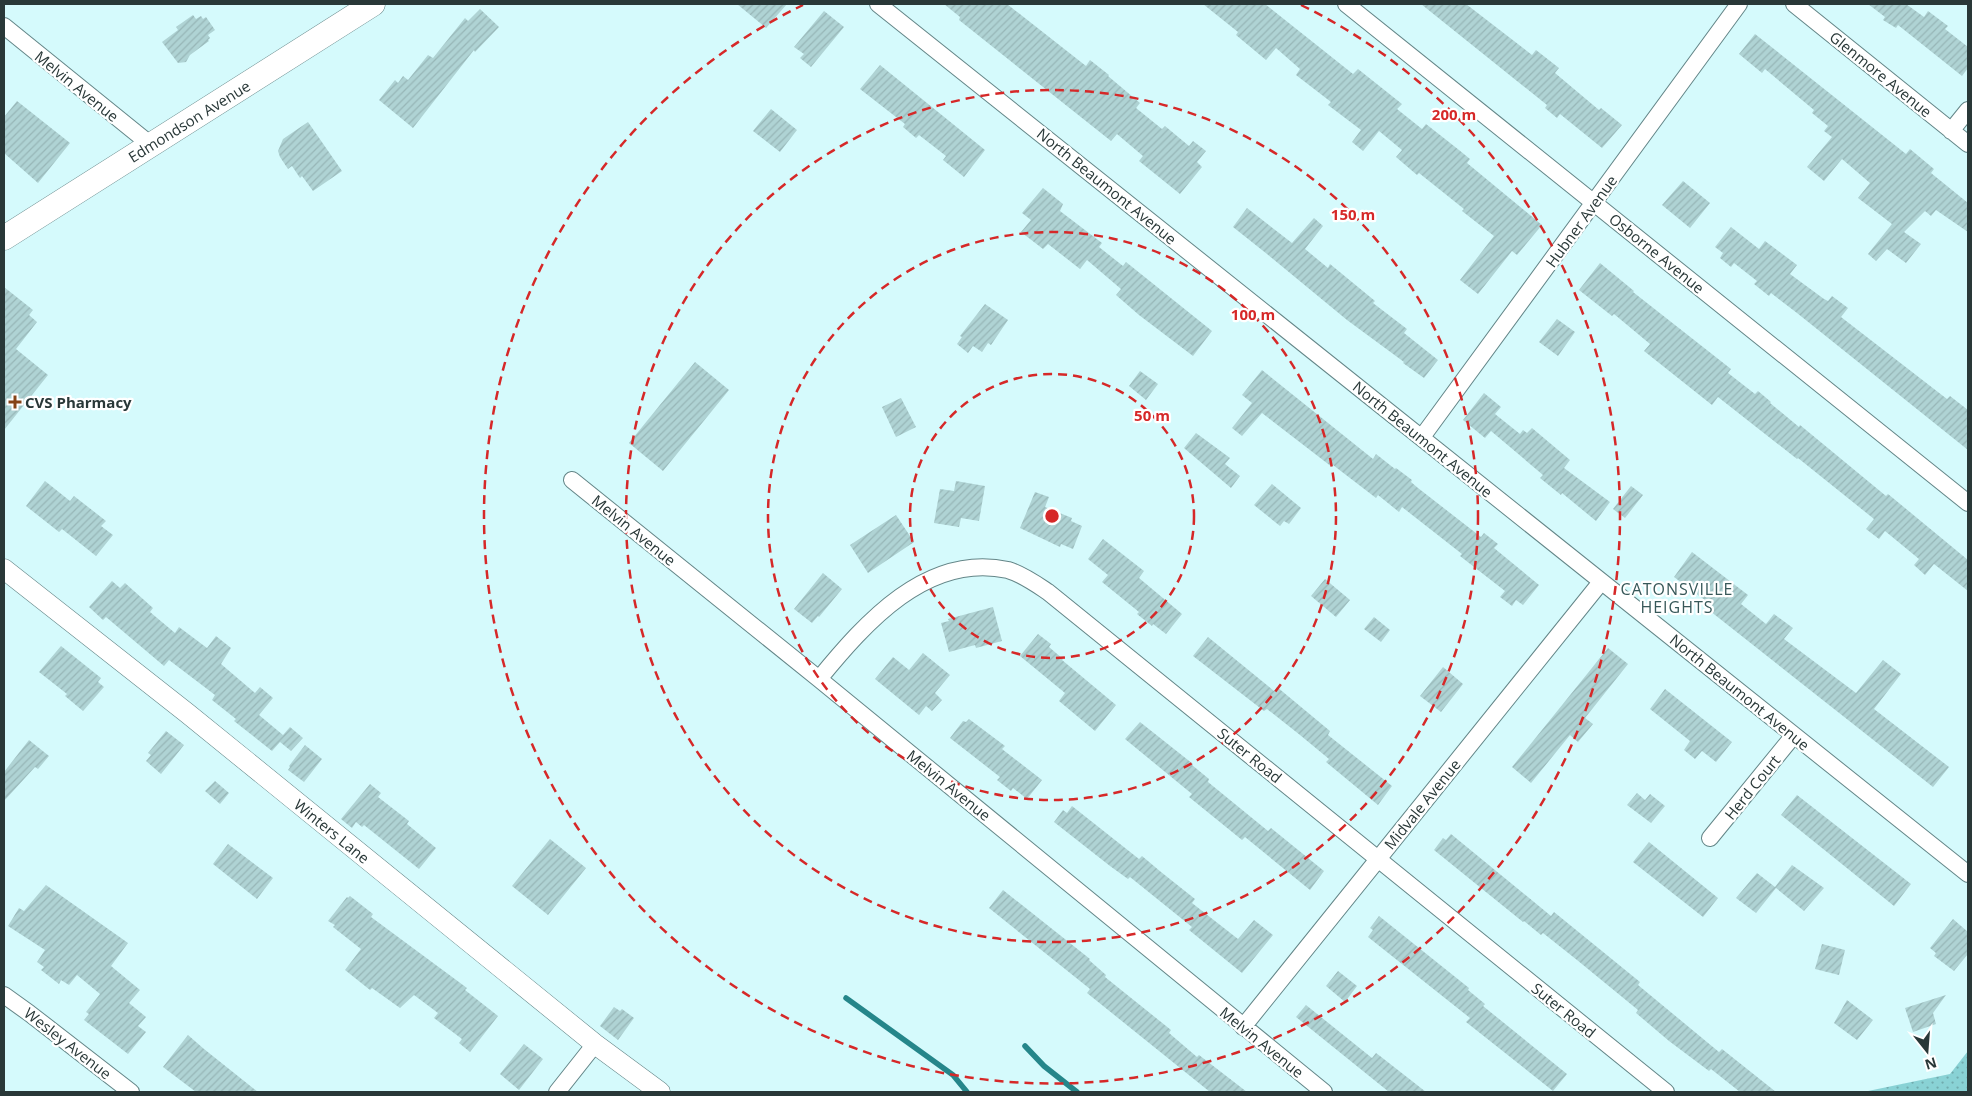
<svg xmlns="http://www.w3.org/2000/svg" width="1972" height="1096" font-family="'Open Sans',sans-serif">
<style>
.park{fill:url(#park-dots)}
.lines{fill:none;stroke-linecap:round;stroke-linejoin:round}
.stream{stroke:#25868a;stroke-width:5.5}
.building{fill:url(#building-hatch)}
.minor-casing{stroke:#648688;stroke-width:18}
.tertiary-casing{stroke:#648688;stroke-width:21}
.secondary-casing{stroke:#648688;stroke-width:25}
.minor{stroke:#fff;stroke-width:16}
.tertiary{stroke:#fff;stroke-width:20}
.secondary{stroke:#fff;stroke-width:24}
.ring{fill:none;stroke:#d62828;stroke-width:2.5;stroke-dasharray:9 6}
.poi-dot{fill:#864316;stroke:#fff;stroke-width:2}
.labels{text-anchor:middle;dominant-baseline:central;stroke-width:4.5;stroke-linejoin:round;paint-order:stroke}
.street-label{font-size:15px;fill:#293838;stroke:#fff}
.poi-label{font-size:15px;font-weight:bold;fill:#293838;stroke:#fff;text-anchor:start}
.neighbourhood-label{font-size:16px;letter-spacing:1px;fill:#375859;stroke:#fff}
.centre{fill:#d62828;stroke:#fff;stroke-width:2.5}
.ring-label{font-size:15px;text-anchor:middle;font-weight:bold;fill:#d62828;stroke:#fff;stroke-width:4.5;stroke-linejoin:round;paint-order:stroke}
</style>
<defs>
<pattern id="park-dots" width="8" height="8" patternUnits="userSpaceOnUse" patternTransform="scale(1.25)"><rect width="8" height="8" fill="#89d2d5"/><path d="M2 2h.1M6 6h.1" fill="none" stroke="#70abae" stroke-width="1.8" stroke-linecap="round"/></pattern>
<pattern id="building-hatch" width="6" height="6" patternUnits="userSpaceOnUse" patternTransform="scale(1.25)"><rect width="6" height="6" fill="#afd3d4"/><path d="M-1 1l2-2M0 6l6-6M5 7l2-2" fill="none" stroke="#97b6b7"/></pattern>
</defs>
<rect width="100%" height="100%" fill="#d5fafc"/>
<!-- park -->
<path class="park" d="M 1968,1051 L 1968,1092 L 1868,1091 L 1950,1074 Z"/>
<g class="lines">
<!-- stream -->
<path class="stream" d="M 846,998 L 953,1075 L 967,1092
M 1025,1046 L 1044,1066 L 1077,1092"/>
</g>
<!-- building -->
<path class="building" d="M 737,4 L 787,4 L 766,28 Z
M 944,4 L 1007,4 L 1086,66 L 1090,60 L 1109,75 L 1108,76 L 1140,103 L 1136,108 L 1162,129 L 1165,126 L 1189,146 L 1193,141 L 1206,151 L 1197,162 L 1202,167 L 1180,194 L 1139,161 L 1143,156 L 1117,134 L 1111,141 L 959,20 L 960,17 Z
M 1203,4 L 1265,4 L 1353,74 L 1358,69 L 1402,104 L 1397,109 L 1422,129 L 1426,124 L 1459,150 L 1470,159 L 1467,163 L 1542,225 L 1517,255 L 1512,251 L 1478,294 L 1460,280 L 1494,236 L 1462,211 L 1464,209 L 1419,173 L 1417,175 L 1396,157 L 1402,150 L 1379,131 L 1363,151 L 1352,142 L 1361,130 L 1328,105 L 1331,102 L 1296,75 L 1300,69 L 1276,48 L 1266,60 L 1236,35 L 1238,32 Z
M 1421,4 L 1466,4 L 1532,55 L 1536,50 L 1559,68 L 1555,73 L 1599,110 L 1601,108 L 1622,125 L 1602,148 L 1560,114 L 1557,118 L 1545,108 L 1547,105 Z
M 1868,4 L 1906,4 L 1924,17 L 1928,11 L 1948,26 L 1945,29 L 1968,47 L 1968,68 L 1962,76 L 1898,25 L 1896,28 L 1883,20 L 1885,17 Z
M 480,9 L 499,27 L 475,52 L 474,50 L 413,128 L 379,100 L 395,80 L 398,83 L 403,76 L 408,80 L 428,55 L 433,58 L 465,18 L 468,21 Z
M 824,11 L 844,27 L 811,67 L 800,58 L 804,54 L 794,47 Z
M 193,15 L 196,19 L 201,16 L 203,19 L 206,17 L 215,30 L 208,35 L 210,38 L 208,40 L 209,41 L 190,55 L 186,62 L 178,63 L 162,42 L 178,30 L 176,27 Z
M 1755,34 L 1906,154 L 1910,149 L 1934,169 L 1931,173 L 1968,203 L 1968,232 L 1936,210 L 1931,216 L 1925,211 L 1904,232 L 1921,244 L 1906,263 L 1887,249 L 1876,261 L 1868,254 L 1892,224 L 1858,198 L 1870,183 L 1842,159 L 1824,181 L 1807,167 L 1832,137 L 1824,131 L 1828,126 L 1812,113 L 1814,110 L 1765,69 L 1762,73 L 1739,54 Z
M 880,65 L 985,150 L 964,177 L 943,160 L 946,156 L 919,135 L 916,138 L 903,127 L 905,124 L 860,89 Z
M 17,101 L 70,143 L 38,183 L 4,153 L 4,117 Z
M 771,109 L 797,130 L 780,152 L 753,131 Z
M 308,122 L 342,171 L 313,191 L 302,176 L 300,178 L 292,166 L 288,169 L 280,157 L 278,151 L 283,139 Z
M 1683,181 L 1710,203 L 1690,228 L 1662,205 Z
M 1043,188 L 1063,204 L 1060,211 L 1102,243 L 1099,247 L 1123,266 L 1126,262 L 1212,331 L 1193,356 L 1139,315 L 1116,295 L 1121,289 L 1087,260 L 1080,269 L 1048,244 L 1043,249 L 1021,232 L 1031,220 L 1022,213 Z
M 1247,208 L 1292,243 L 1314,218 L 1323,226 L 1305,249 L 1328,268 L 1330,264 L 1375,301 L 1373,303 L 1407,329 L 1404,333 L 1438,360 L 1424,378 L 1403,363 L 1404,362 L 1347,320 L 1267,254 L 1233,227 Z
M 1731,227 L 1759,249 L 1765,241 L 1797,265 L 1790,274 L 1824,299 L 1828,301 L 1832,296 L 1848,308 L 1841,317 L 1947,399 L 1950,396 L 1968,410 L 1968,450 L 1797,313 L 1771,293 L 1769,296 L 1754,284 L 1757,281 L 1734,263 L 1731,267 L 1720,258 L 1723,253 L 1715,247 Z
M 1600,263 L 1634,291 L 1633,292 L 1731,369 L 1728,373 L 1755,394 L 1758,391 L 1771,402 L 1770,403 L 1799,427 L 1800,425 L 1886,496 L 1888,494 L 1968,560 L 1968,591 L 1934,564 L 1925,575 L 1914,565 L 1919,559 L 1885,531 L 1879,539 L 1866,529 L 1874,519 L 1798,458 L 1797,459 L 1718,397 L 1712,405 L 1644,351 L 1650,344 L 1614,314 L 1612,316 L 1579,290 Z
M 4,287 L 33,310 L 29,315 L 37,322 L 16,349 L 48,375 L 4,430 Z
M 985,304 L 1008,320 L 991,345 L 988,343 L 982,352 L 973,346 L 968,353 L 957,344 L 962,337 L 960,336 Z
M 1557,319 L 1575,332 L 1558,356 L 1539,342 Z
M 695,362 L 729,390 L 663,471 L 629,443 Z
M 1262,370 L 1373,459 L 1376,454 L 1395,469 L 1396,468 L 1412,480 L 1411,482 L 1418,488 L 1481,537 L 1484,533 L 1498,544 L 1494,548 L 1539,585 L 1523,605 L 1516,600 L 1512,606 L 1500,597 L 1505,591 L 1460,556 L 1462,554 L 1402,507 L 1399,512 L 1378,495 L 1376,498 L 1333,465 L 1332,467 L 1262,413 L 1242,436 L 1232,428 L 1252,403 L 1242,395 Z
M 1140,371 L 1158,384 L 1146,400 L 1129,386 Z
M 1484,393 L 1501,407 L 1495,414 L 1520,434 L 1523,430 L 1527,433 L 1532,428 L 1570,460 L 1564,468 L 1610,502 L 1596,521 L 1562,493 L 1561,495 L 1540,478 L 1543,475 L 1491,431 L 1485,438 L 1463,420 Z
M 901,398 L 916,427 L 896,437 L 882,407 Z
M 1196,433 L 1230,458 L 1225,464 L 1240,476 L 1231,488 L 1184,448 Z
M 45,481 L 70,501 L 74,496 L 106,521 L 101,526 L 113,535 L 96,556 L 62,529 L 59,532 L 26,506 Z
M 956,481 L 985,486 L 979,521 L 961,518 L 959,527 L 934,523 L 940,489 L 954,491 Z
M 1272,484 L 1301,508 L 1289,524 L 1284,521 L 1280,526 L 1254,505 Z
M 1631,486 L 1643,495 L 1625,518 L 1613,509 Z
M 1035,492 L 1049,497 L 1045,507 L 1072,518 L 1071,521 L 1082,526 L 1073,549 L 1061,544 L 1060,547 L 1020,528 Z
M 896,515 L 914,542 L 868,573 L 850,545 Z
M 1103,539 L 1144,571 L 1139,578 L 1182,614 L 1166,634 L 1153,624 L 1152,626 L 1137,614 L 1139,612 L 1102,582 L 1108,575 L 1088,559 Z
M 1692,552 L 1748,595 L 1741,604 L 1766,624 L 1774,614 L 1793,628 L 1784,639 L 1856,693 L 1883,660 L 1901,674 L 1874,709 L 1949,767 L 1933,787 L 1710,611 L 1714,607 L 1674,577 Z
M 823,573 L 842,589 L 819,617 L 818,616 L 812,623 L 794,609 Z
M 1325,579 L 1350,600 L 1336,617 L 1311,596 Z
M 112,581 L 120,588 L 125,583 L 153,608 L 150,612 L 175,633 L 179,627 L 207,648 L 216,636 L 231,648 L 221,664 L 255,693 L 260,687 L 273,698 L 259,715 L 283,735 L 290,727 L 303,738 L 291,751 L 280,742 L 272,751 L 234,721 L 236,719 L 212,700 L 215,695 L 169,660 L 164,666 L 106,617 L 103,620 L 89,607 Z
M 993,607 L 1002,641 L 976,648 L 975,645 L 949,652 L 941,623 L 949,621 L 948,619 Z
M 1374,617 L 1390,630 L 1381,642 L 1364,629 Z
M 1038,634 L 1051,644 L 1049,647 L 1063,659 L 1062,660 L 1116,705 L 1095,731 L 1059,701 L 1065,693 L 1020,656 Z
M 1208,637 L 1274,691 L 1277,687 L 1330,731 L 1328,735 L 1392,786 L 1378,805 L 1326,762 L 1329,759 L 1300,735 L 1267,709 L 1264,711 L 1193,656 Z
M 61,646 L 101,678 L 98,682 L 104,687 L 83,711 L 65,696 L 67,694 L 39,672 Z
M 1608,648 L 1628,664 L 1585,718 L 1593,724 L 1578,742 L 1570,735 L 1531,783 L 1512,767 Z
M 923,653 L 950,675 L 935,693 L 942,700 L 932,711 L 926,706 L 919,715 L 875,679 L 893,657 L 909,670 Z
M 1443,667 L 1463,684 L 1441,712 L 1420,696 Z
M 1665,689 L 1732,742 L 1716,762 L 1702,751 L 1695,759 L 1684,750 L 1690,741 L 1650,709 Z
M 969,719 L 1005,746 L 1002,749 L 1042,780 L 1027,799 L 1013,788 L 1011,791 L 997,780 L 1000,777 L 950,738 L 963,721 L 966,722 Z
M 1140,722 L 1193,764 L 1192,765 L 1209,779 L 1208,782 L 1268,831 L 1271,828 L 1324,871 L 1310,890 L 1245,837 L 1242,840 L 1189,797 L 1192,794 L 1125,739 Z
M 166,731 L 184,745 L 161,774 L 146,761 L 151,755 L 148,753 Z
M 29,740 L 49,756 L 38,769 L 35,767 L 4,801 L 4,772 Z
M 305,745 L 322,759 L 304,782 L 288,770 L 290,767 L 289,766 Z
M 215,781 L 229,793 L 220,804 L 205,791 Z
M 370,784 L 381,793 L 378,797 L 409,821 L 407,824 L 436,848 L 419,869 L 364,825 L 362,827 L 356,822 L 352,828 L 341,819 Z
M 1637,793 L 1645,800 L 1650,794 L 1665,806 L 1651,823 L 1627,805 Z
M 1797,795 L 1911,884 L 1894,906 L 1781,815 Z
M 1072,806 L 1139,859 L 1142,856 L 1161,872 L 1195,899 L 1192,903 L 1238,939 L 1254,920 L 1273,935 L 1242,973 L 1189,930 L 1192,927 L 1130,877 L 1128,879 L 1110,866 L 1054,822 L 1063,810 L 1067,813 Z
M 1451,834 L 1551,916 L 1554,912 L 1640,982 L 1638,985 L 1719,1052 L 1722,1049 L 1776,1092 L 1740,1092 L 1711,1069 L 1709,1071 L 1669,1041 L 1636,1013 L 1638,1010 L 1577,960 L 1543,933 L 1541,935 L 1524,921 L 1523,922 L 1434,850 L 1443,838 L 1446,840 Z
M 550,839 L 586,868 L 548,915 L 512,886 Z
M 1649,842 L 1718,898 L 1703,917 L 1633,862 Z
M 228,844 L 273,878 L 257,899 L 213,864 Z
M 1792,865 L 1824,888 L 1804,911 L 1776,888 L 1756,913 L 1736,898 L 1757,873 L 1775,887 Z
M 46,885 L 128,943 L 111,966 L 140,990 L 129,1003 L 146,1017 L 138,1026 L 146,1032 L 128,1054 L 84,1020 L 89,1014 L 86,1012 L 100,994 L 77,975 L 69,985 L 61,980 L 59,984 L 41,970 L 44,967 L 37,962 L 45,950 L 8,926 L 19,908 L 24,911 Z
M 1003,890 L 1090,959 L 1089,960 L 1106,975 L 1105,977 L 1171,1030 L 1169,1033 L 1197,1057 L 1199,1055 L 1247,1092 L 1210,1092 L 1087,993 L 1090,989 L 989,908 Z
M 350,896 L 373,914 L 371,917 L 467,988 L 465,990 L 498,1016 L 470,1052 L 459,1043 L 462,1039 L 434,1018 L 438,1013 L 414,995 L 400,1008 L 372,988 L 370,990 L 345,970 L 361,949 L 333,927 L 335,925 L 328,921 L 347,897 L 348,898 Z
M 1379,916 L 1469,988 L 1468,990 L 1485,1004 L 1483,1006 L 1567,1074 L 1553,1091 L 1466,1022 L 1470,1018 L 1368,937 L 1373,930 L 1370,928 Z
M 1953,919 L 1968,932 L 1968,954 L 1954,971 L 1934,956 L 1936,953 L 1930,948 Z
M 1822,944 L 1845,950 L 1839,975 L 1815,969 Z
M 1338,971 L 1357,986 L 1345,1002 L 1326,986 Z
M 1946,995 L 1933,1013 L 1936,1024 L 1913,1032 L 1905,1008 Z
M 1847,1000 L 1873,1020 L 1857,1040 L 1834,1023 Z
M 1306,1005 L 1372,1058 L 1376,1053 L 1380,1056 L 1426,1092 L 1389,1092 L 1296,1017 Z
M 614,1007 L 620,1011 L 622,1009 L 634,1018 L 618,1040 L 600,1026 Z
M 188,1035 L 204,1049 L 258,1092 L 196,1092 L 163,1067 Z
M 524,1044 L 543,1059 L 519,1090 L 500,1074 Z"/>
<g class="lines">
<!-- minor casing -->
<g class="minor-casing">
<path id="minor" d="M 878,4 L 1968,874
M 1346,4 L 1968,503
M 1794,4 L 1968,144
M 4,26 L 151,145
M 1951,131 L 1968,110
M 1422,437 L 1739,4
M 572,480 L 819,679 L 1324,1092
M 819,679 C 865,623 927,552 1008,570 C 1022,574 1036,584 1048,592 L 1666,1092
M 1710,838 L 1794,735
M 4,995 L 29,1013 L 131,1092
M 1243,1027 L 1601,582
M 557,1092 L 595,1044"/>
</g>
<!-- tertiary casing -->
<g class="tertiary-casing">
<path id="tertiary" d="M 4,569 L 187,713 L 595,1044 L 660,1092"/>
</g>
<!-- secondary casing -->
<g class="secondary-casing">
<path id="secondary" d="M 4,238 L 373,4"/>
</g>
<!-- minor -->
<use href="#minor" class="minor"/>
<!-- tertiary -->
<use href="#tertiary" class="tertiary"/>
<!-- secondary -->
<use href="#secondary" class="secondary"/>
</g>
<!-- distance rings -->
<g class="ring">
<circle cx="1052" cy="516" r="142"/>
<circle cx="1052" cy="516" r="284"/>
<circle cx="1052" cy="516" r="426"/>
<path d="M1301 5A568 568 0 1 1 803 5"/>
</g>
<!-- markers -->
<path class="poi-dot" d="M12.5 394.5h5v5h5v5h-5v5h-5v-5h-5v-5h5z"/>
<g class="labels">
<!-- street labels -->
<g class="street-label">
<text transform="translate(1881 74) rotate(39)">Glenmore Avenue</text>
<text transform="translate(77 86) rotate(39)">Melvin Avenue</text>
<text transform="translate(189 121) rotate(-32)">Edmondson Avenue</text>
<text transform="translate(1107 186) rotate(39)">North Beaumont Avenue</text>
<text transform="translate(1581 221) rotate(-54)">Hubner Avenue</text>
<text transform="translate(1657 253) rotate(39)">Osborne Avenue</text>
<text transform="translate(1423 439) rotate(39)">North Beaumont Avenue</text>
<text transform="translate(634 530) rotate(39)">Melvin Avenue</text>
<text transform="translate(1740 692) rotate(39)">North Beaumont Avenue</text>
<text transform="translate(1250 755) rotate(39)">Suter Road</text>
<text transform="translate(949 785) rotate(39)">Melvin Avenue</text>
<text transform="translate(1752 787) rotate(-51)">Herd Court</text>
<text transform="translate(1422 804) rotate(-51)">Midvale Avenue</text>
<text transform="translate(332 831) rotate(39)">Winters Lane</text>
<text transform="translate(1564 1010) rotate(39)">Suter Road</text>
<text transform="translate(1262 1042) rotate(39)">Melvin Avenue</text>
<text transform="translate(68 1043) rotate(38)">Wesley Avenue</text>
</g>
<!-- poi labels -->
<g class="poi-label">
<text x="25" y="402">CVS Pharmacy</text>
</g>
<!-- neighbourhood labels -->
<g class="neighbourhood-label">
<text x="1677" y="589">CATONSVILLE<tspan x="1677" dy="18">HEIGHTS</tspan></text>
</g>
</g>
<circle cx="1052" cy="516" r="8" class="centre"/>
<g class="ring-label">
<text x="1454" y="120">200 m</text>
<text x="1353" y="220">150 m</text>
<text x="1253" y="320">100 m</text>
<text x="1152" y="421">50 m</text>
</g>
<!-- border -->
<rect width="1972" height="1096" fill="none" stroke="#293838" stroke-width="10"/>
<!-- north arrow -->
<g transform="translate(1927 1051) rotate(163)" stroke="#ffffff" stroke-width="4" paint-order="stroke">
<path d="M0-4L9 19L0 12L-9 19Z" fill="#293838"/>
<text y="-8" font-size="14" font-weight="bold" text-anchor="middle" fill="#293838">N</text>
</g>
</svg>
